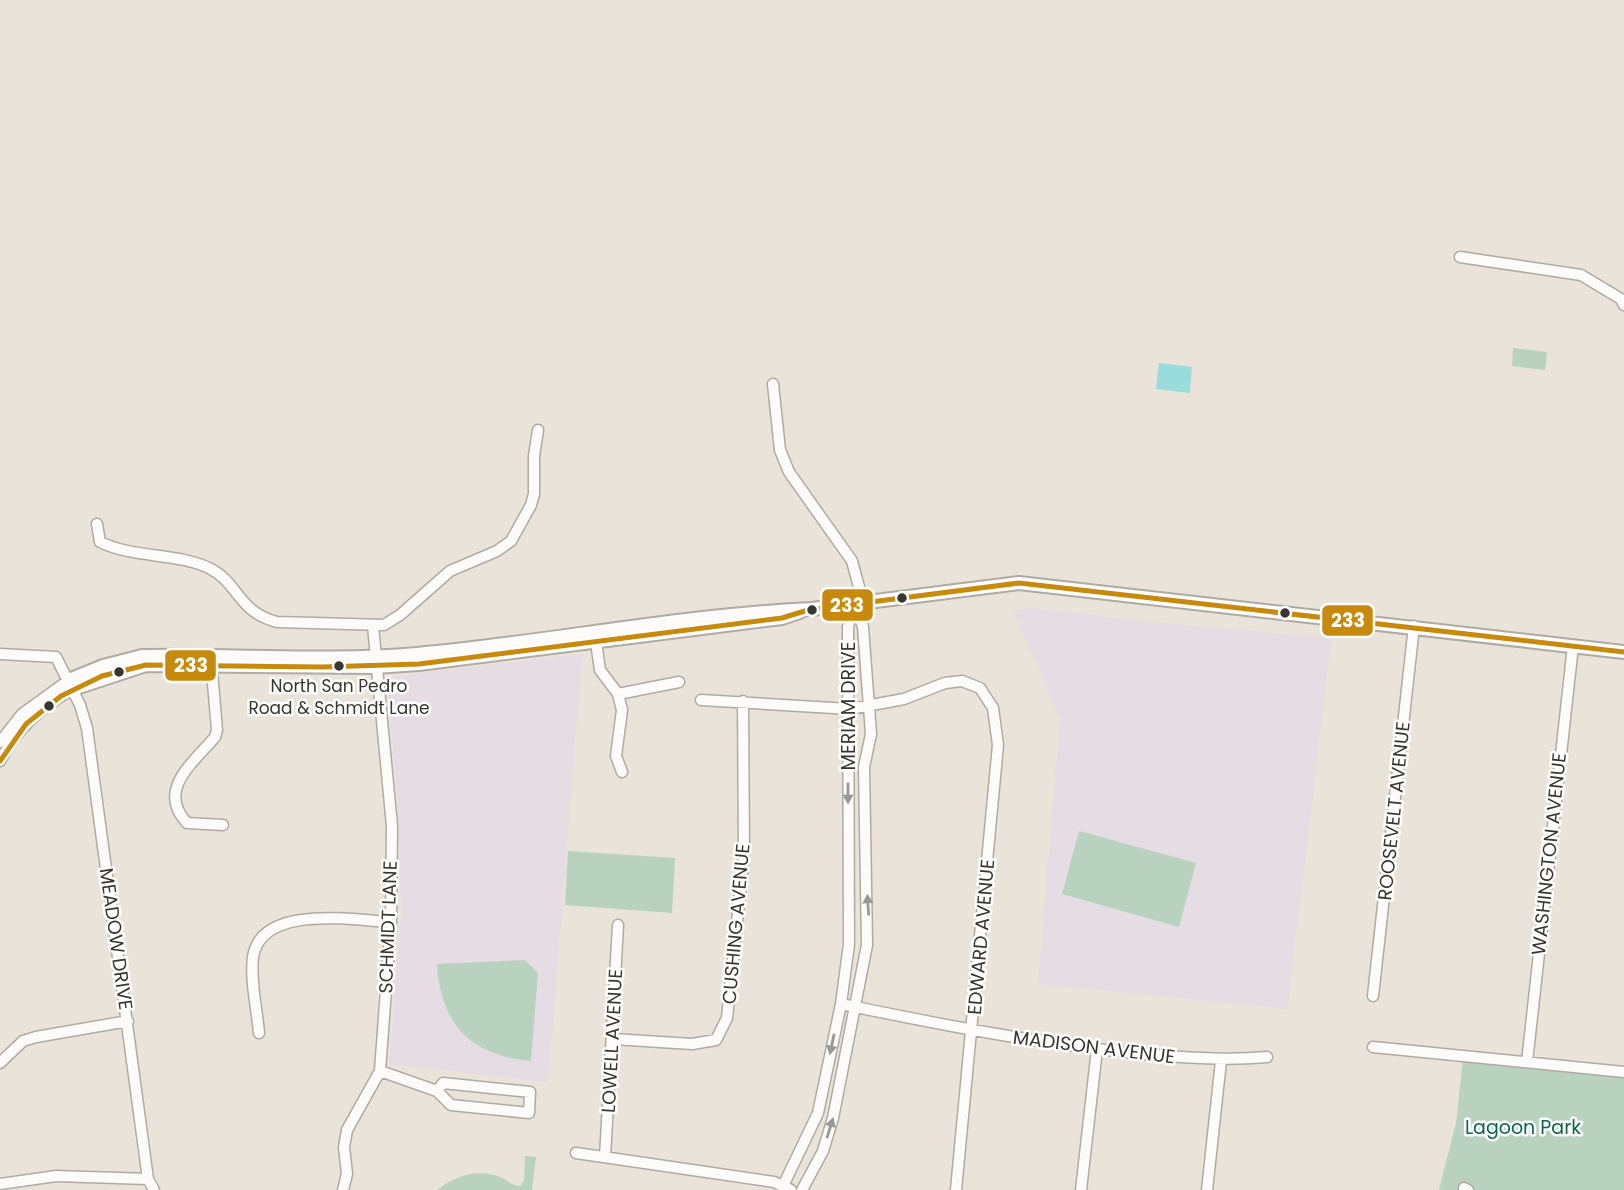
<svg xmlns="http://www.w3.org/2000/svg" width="1624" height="1190" font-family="Poppins,sans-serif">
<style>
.education{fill:#e6dce3}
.green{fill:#b8d2bf}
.water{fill:#9adcdc}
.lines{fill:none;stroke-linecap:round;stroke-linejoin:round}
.minor-casing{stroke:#afaba4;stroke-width:13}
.major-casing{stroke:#afaba4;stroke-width:16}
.minor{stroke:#fcfbf9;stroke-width:10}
.major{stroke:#fcfbf9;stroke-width:12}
.bus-1-casing{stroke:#fff;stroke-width:10}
.bus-1{stroke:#c88a0c;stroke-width:5}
.oneway{fill:#9a9894}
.bus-dot{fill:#39362f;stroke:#fff;stroke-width:2.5}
.labels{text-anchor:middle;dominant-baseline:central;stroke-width:5;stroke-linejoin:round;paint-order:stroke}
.bus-label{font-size:17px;fill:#39362f;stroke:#fff}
.street-label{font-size:19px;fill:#39362f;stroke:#fff}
.park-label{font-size:19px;fill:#096745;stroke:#fff}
.line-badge{stroke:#fff;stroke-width:2.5}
.badge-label{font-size:19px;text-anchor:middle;font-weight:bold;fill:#fff}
</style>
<rect width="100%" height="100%" fill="#e9e3d9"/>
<!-- education -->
<path class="education" d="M 1030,608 L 1161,623 L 1297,635 L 1332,635 L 1287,1009 L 1038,984 L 1060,718 L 1013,610 Z
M 582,654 L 548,1082 L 389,1064 L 401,917 L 399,826 L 387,677 Z"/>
<!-- green -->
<path class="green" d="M 1513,348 L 1547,352 L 1545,370 L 1512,366 Z
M 1079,831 L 1196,863 L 1179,927 L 1062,894 Z
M 568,851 L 675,858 L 672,913 L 565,905 Z
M 525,960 L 538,973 L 531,1061 C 470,1055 441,1025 437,964 Z
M 1463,1059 L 1624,1073 L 1624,1190 L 1439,1190 L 1456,1123 Z
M 525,1156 L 536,1157 L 532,1190 L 437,1190 C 455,1176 477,1168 500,1177 C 508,1180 510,1185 520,1186 L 524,1181 Z"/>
<!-- water -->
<path class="water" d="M 1159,363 L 1192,367 L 1190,393 L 1156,389 Z"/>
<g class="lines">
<!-- minor casing -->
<g class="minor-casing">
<path id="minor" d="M 1460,257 L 1581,275 L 1621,299 L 1624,305
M 773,384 L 780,450 L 789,472 L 852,561 L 859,587 L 848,627 L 849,944 L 841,1004 L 818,1113 L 783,1186
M 97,524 L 100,542 C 135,559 177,552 211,569 C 239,584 238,612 277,622 L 384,625 L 400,615 L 450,571 L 497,551 L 511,541 L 531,505 L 534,494 L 534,456 L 538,430
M 595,635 L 600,670 L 618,694 L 622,710 L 616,756 L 622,772
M 0,654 L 56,657 L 80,705 L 87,728 L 148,1179 L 154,1190
M 211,660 L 217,730 L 215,737 C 193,763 156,790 187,823 L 223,825
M 618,694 L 679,682
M 701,700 L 850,709 L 904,699 L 945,683 L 962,681 L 980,688 L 993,708 L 998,745 L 956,1190
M 0,742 L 22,714 L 69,680
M 0,761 C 17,728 42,707 73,689
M 1373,996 L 1414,626
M 841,1004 C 938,1024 1034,1043 1133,1053 C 1178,1057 1221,1061 1267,1057
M 259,1033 C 257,1009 250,981 253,957 C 261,904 353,920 391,922
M 613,1039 L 692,1044 L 716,1040 L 727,1018 L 744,855 L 743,701
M 1373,1047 L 1624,1072
M 1527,1062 L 1573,646
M 0,1063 L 23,1041 L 36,1037 L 128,1021
M 380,1071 L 437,1091 L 451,1105 L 529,1113 L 530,1092 L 443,1083 L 437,1091
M 576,1153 L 774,1182 L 791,1190
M 605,1157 L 618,925
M 0,1184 L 56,1176 L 148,1179
M 1464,1188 L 1468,1190
M 343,1190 L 347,1174 L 344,1147 L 347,1130 L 380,1071 L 391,922 L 392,826 L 373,626
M 802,1190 L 823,1151 L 833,1118 L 867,945 L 864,767 L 871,734 L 863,627 L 856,605
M 1081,1190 L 1097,1049
M 1207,1190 L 1221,1061"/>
</g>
<!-- major casing -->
<g class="major-casing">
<path id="major" d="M 69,680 L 103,666 L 142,656 C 233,654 326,662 417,654 C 549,642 679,615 812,609 L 1019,583 L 1624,652
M 73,689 L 146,665 L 375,667 L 419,664 L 782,618 L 800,612"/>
</g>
<!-- minor -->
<use href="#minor" class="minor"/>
<!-- major -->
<use href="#major" class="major"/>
<!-- bus-1 casing -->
<g class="bus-1-casing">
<path id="bus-1" d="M 0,761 L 26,724 L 61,696 L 102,676 L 146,665 L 322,667 L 419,664 L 782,618 L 808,610 L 1019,583 L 1624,652"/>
</g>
<!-- bus-1 -->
<use href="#bus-1" class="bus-1"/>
</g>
<!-- one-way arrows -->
<defs><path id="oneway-solid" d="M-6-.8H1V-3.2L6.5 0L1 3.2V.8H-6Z" transform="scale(1.75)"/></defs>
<g class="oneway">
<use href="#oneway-solid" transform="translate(848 793) rotate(90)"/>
<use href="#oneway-solid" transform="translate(868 905) rotate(-94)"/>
<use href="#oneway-solid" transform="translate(832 1044) rotate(102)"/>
<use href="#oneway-solid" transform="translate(830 1128) rotate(-73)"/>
</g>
<!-- markers -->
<g class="bus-dot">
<circle cx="902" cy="598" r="6"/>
<circle cx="812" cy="610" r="6"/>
<circle cx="1285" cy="613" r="6"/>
<circle cx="339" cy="666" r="6"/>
<circle cx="119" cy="672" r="6"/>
<circle cx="49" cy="706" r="6"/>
</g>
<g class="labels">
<!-- bus labels -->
<g class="bus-label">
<text x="339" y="686">North San Pedro<tspan x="339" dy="22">Road &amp; Schmidt Lane</tspan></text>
</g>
<!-- street labels -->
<g class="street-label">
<text transform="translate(848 706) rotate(-90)">MERIAM DRIVE</text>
<text transform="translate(1394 811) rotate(-84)">ROOSEVELT AVENUE</text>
<text transform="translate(1549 854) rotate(-84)">WASHINGTON AVENUE</text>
<text transform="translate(736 924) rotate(-85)">CUSHING AVENUE</text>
<text transform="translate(388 927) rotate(-88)">SCHMIDT LANE</text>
<text transform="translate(981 937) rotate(-85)">EDWARD AVENUE</text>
<text transform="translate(116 939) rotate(82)">MEADOW DRIVE</text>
<text transform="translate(612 1041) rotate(-87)">LOWELL AVENUE</text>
<text transform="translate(1094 1047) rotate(7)">MADISON AVENUE</text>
</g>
<!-- park labels -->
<g class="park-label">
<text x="1523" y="1127">Lagoon Park</text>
</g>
</g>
<g class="line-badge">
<rect x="821" y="588" width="53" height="34" rx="7" fill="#c88a0c"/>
<rect x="1321" y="604" width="53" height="33" rx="7" fill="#c88a0c"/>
<rect x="164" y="649" width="53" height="33" rx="7" fill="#c88a0c"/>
</g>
<g class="badge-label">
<text x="847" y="612">233</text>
<text x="1348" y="627">233</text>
<text x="191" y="672">233</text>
</g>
</svg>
